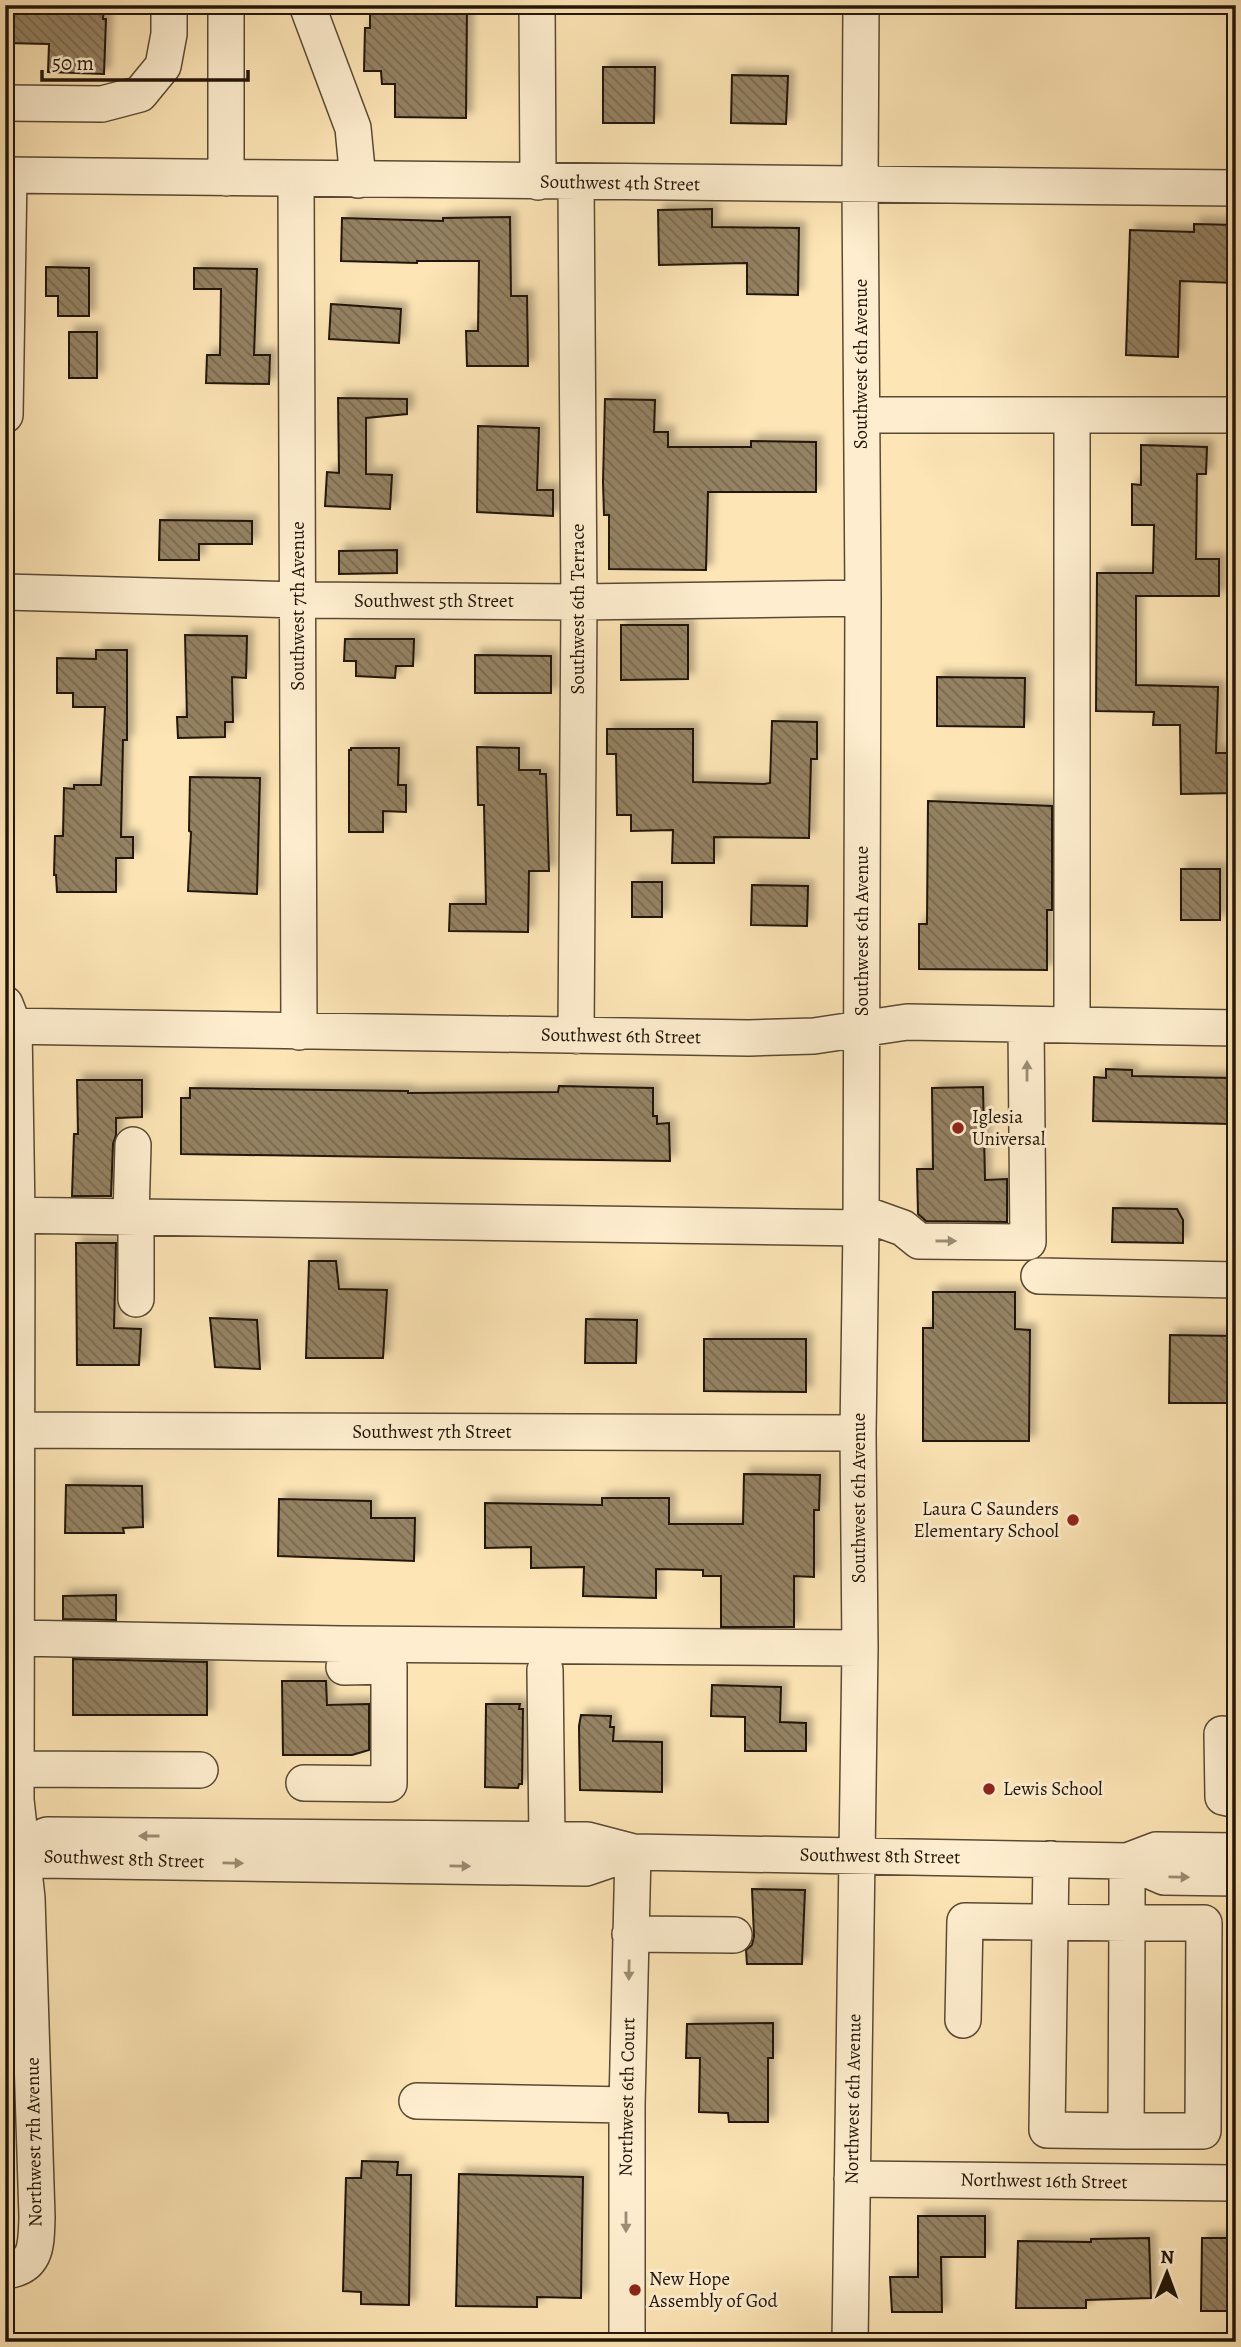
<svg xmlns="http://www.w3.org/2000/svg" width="1241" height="2347" font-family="Alegreya,serif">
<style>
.building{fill:url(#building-back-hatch);stroke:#221608;stroke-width:2;filter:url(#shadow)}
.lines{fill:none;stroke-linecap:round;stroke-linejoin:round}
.minor-casing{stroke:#594a33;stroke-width:38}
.minor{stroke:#feeecf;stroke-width:35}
.oneway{fill:#9b8d75}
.poi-dot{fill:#8f2418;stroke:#feeecf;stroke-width:2.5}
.labels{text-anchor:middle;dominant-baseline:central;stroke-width:6;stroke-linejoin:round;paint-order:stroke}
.street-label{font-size:19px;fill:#221608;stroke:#feeecf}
.poi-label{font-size:19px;fill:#221608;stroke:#feeecf;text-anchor:start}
</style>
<defs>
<pattern id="building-back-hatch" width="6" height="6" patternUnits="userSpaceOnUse" patternTransform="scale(1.75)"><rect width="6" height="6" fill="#948262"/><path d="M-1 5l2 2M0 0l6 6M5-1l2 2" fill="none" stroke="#78694f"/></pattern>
<filter id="shadow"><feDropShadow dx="6" dy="-6" stdDeviation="3.5" flood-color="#0004"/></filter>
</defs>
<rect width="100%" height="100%" fill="#fde5b5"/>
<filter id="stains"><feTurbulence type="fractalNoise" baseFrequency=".00286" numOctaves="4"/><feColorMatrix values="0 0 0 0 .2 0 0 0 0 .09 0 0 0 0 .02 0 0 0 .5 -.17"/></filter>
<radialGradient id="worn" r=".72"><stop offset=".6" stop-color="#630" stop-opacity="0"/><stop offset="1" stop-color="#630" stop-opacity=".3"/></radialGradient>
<!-- building -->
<path class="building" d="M 5,5 L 104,5 L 103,19 L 106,19 L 104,74 L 48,72 L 49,44 L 5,43 Z
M 370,5 L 467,5 L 466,118 L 395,117 L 395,84 L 382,84 L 381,71 L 364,71 L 365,28 L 370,28 Z
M 603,67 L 655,67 L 654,123 L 603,123 Z
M 732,75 L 788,76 L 786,124 L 731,123 Z
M 712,209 L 712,227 L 799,228 L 798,295 L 747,294 L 747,263 L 659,265 L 658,210 Z
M 510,217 L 511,296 L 527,296 L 528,366 L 467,366 L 466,331 L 478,331 L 479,261 L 417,261 L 417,263 L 341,261 L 342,218 L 443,221 L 443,218 Z
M 1194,224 L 1236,225 L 1236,283 L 1180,281 L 1178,357 L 1126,355 L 1130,230 L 1194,232 Z
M 46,267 L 89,268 L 89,316 L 58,316 L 58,296 L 46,296 Z
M 194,268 L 257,269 L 254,355 L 270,355 L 269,384 L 206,383 L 207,355 L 220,355 L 221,289 L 194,289 Z
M 331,304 L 401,309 L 399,343 L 329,339 Z
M 69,332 L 97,332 L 97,378 L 69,378 Z
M 338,398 L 407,399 L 407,414 L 366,418 L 366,474 L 392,475 L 390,509 L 325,506 L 327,472 L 339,473 Z
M 605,399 L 655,400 L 654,432 L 668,432 L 668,447 L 751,447 L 751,441 L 816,442 L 816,492 L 708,492 L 706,570 L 609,569 L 609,515 L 604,515 L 603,482 Z
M 478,426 L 539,428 L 537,490 L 553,490 L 553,516 L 477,512 Z
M 1141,445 L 1207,447 L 1206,474 L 1197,474 L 1196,559 L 1219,559 L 1219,596 L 1136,596 L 1136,685 L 1218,687 L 1216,753 L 1236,753 L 1236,793 L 1181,794 L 1180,725 L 1153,725 L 1154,712 L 1096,711 L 1097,573 L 1153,573 L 1154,525 L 1132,525 L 1132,484 L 1141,485 Z
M 160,520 L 252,521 L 252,544 L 199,544 L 199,560 L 159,560 Z
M 397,550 L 397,573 L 339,574 L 339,551 Z
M 621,625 L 688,625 L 688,679 L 621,680 Z
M 185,635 L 247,636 L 246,678 L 232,677 L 233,722 L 225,722 L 225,737 L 178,738 L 177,717 L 187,717 Z
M 345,639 L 414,639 L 413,666 L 396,666 L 395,678 L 356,676 L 356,661 L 344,661 Z
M 96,650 L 127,650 L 127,740 L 123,740 L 121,837 L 133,837 L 133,858 L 116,858 L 116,892 L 57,892 L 56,875 L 54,875 L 55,836 L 63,836 L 64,788 L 74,789 L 74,785 L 101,785 L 105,707 L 73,707 L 73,693 L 57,693 L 57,658 L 96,659 Z
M 475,655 L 551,656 L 551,693 L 475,693 Z
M 937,677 L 1025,678 L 1024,727 L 937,726 Z
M 772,721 L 817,722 L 817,759 L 811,759 L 809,838 L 714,837 L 714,863 L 672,863 L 673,830 L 631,831 L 631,815 L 617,815 L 616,754 L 607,754 L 607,729 L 693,729 L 693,782 L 764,784 L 770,783 Z
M 477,747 L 519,748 L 519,770 L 540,770 L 540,774 L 546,774 L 549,871 L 529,871 L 528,932 L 449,931 L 450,904 L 486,904 L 484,805 L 478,805 Z
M 351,748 L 399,748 L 398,785 L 406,785 L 406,812 L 383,811 L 383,832 L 349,832 L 349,750 L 351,750 Z
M 190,777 L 260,778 L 257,894 L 188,891 L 191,832 L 189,831 Z
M 928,801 L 1052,806 L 1052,910 L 1047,910 L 1047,970 L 919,969 L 919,924 L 927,924 Z
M 1181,869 L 1220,869 L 1220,920 L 1181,920 Z
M 632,882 L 662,882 L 662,917 L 632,917 Z
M 752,885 L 808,886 L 807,926 L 751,925 Z
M 1106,1069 L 1132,1070 L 1132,1076 L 1233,1078 L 1232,1124 L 1093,1121 L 1094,1077 L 1106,1078 Z
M 77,1080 L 142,1080 L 142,1117 L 116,1118 L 116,1135 L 113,1144 L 111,1196 L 72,1196 L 74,1134 L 78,1134 Z
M 559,1086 L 653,1088 L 653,1116 L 657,1116 L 657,1124 L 669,1123 L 670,1161 L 181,1154 L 181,1098 L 190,1098 L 190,1088 L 408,1091 L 408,1093 L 558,1092 Z
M 983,1087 L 985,1180 L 1007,1179 L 1007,1222 L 926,1221 L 918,1214 L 917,1169 L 933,1169 L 932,1088 Z
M 1113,1208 L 1177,1209 L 1183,1220 L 1183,1243 L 1112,1242 Z
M 76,1243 L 116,1243 L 114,1328 L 141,1329 L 139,1365 L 77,1365 Z
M 309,1261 L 336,1261 L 339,1289 L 387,1290 L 383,1358 L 306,1358 Z
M 933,1292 L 1015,1292 L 1015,1329 L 1030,1330 L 1029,1441 L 923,1441 L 923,1328 L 933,1328 Z
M 210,1318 L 257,1320 L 260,1369 L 215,1367 Z
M 586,1319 L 637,1320 L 636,1363 L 585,1363 Z
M 1170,1335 L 1236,1336 L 1236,1403 L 1169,1403 Z
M 704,1339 L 806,1339 L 806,1392 L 704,1391 Z
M 744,1474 L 820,1475 L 819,1510 L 814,1510 L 814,1577 L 794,1576 L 794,1627 L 721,1627 L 721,1576 L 703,1576 L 703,1570 L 656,1569 L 656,1598 L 583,1596 L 584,1567 L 531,1568 L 531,1547 L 485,1548 L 485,1503 L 602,1505 L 602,1498 L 669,1498 L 669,1524 L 743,1524 Z
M 66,1485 L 142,1486 L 143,1527 L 123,1528 L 124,1533 L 65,1533 Z
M 279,1499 L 371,1501 L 371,1518 L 415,1518 L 414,1561 L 278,1556 Z
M 116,1595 L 116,1620 L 63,1619 L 63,1596 Z
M 73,1659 L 207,1662 L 207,1715 L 73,1715 Z
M 282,1681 L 326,1681 L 327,1705 L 369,1704 L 369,1750 L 352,1755 L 283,1755 Z
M 712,1685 L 781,1687 L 780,1722 L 806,1723 L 806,1751 L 745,1751 L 745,1717 L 711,1716 Z
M 486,1704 L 520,1704 L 519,1709 L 523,1709 L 522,1784 L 519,1784 L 518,1788 L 485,1787 Z
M 581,1715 L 611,1716 L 610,1727 L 614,1727 L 613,1741 L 662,1742 L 662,1792 L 580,1790 L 579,1726 Z
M 752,1889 L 805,1890 L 802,1964 L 747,1964 L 746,1950 L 752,1945 L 754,1936 Z
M 773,2023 L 773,2058 L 768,2058 L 768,2122 L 729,2122 L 728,2113 L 699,2112 L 700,2058 L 686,2058 L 687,2024 Z
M 362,2161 L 398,2162 L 397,2175 L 411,2175 L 409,2305 L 361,2304 L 361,2292 L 343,2291 L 346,2178 L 361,2178 Z
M 459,2174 L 583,2177 L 581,2298 L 537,2297 L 537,2307 L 456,2306 Z
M 918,2216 L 985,2216 L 985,2257 L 941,2257 L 942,2312 L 892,2312 L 890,2277 L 918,2277 Z
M 1149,2238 L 1151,2298 L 1086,2300 L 1086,2308 L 1016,2308 L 1018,2241 L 1091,2242 L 1091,2239 Z
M 1202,2238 L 1236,2238 L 1236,2311 L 1201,2311 Z"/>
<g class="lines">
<!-- minor casing -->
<g class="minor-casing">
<path id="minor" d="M 226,5 L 226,178
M 307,5 L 353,128 L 358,180
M 537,5 L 538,182
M 5,103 L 102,104 L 140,94 L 163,66 L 169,34 L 169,5
M 5,175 L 1236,188
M 296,179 L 299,1032
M 576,182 L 579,602 L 576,1036
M 5,415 L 9,175
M 862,415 L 1236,415
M 1072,415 L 1072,1025
M 5,592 L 298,600 L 579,602 L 863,598
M 5,1004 L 14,1027 L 17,1215 L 16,1800 L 27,1898 L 37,2217 C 36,2244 38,2267 5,2271
M 5,1026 L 749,1038 L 814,1036 L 907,1022 L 1236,1028
M 861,1213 L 903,1228 L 919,1241 L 1028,1242 L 1026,1025
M 5,1215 L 861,1228
M 131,1217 L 133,1145
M 1039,1276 L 1236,1280
M 136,1299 L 136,1217
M 5,1430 L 858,1433
M 16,1638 L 342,1644 L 860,1648
M 545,1670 L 547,1840
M 1222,1734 L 1223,1797 L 1236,1800
M 16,1769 L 200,1770
M 304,1783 L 389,1784 L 389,1666 L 344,1667
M 5,1847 L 22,1847 L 47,1835 L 587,1840 L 633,1852 L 1127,1861 L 1156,1850 L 1236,1851
M 22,1847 L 40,1860 L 586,1868 L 633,1852
M 1051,1859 L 1047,2130 L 1126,2131 L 1127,1923 L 1204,1923 L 1203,2131 L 1126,2131
M 1127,1861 L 1164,1877 L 1236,1878
M 630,1934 L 734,1935
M 963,2020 L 965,1921 L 1127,1923 L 1127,1861
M 417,2101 L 627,2105
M 852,2179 L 1236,2183
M 627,2342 L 627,2105 L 633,1852
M 850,2342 L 860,1648 L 858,1433 L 861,1228 L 863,598 L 860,185 L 861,5"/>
</g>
<!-- minor -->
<use href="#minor" class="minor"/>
</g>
<!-- one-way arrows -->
<defs><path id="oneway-solid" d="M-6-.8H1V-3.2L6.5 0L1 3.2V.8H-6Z" transform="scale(1.75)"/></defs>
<g class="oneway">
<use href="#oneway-solid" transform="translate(1027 1071) rotate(-90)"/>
<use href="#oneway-solid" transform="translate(946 1241)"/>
<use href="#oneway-solid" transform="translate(149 1836) rotate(-180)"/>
<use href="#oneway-solid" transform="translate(233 1863) rotate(1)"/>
<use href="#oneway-solid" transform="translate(460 1866) rotate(1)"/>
<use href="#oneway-solid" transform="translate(1179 1877) rotate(1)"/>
<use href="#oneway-solid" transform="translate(629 1970) rotate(91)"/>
<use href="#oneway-solid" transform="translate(626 2222) rotate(90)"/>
</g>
<!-- markers -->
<g class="poi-dot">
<circle cx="958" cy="1128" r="7"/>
<circle cx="1073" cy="1520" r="7"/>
<circle cx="989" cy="1789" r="7"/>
<circle cx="635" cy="2290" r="7"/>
</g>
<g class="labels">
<!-- street labels -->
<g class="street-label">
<text transform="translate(620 183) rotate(1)">Southwest 4th Street</text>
<text transform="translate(861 364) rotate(-90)">Southwest 6th Avenue</text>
<text x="434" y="601">Southwest 5th Street</text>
<text transform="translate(298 606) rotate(-90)">Southwest 7th Avenue</text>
<text transform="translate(578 609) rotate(-90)">Southwest 6th Terrace</text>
<text transform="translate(862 931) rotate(-90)">Southwest 6th Avenue</text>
<text transform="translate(621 1036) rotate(1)">Southwest 6th Street</text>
<text x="432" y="1432">Southwest 7th Street</text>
<text transform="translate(859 1498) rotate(-90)">Southwest 6th Avenue</text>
<text transform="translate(880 1856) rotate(1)">Southwest 8th Street</text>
<text transform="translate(124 1859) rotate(2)">Southwest 8th Street</text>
<text transform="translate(627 2097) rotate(-89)">Northwest 6th Court</text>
<text transform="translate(853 2099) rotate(-89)">Northwest 6th Avenue</text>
<text transform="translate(34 2142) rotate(-91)">Northwest 7th Avenue</text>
<text transform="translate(1044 2181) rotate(1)">Northwest 16th Street</text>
</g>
<!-- poi labels -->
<g class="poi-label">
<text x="972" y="1117">Iglesia<tspan x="972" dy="22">Universal</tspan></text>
<text x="1059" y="1509" text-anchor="end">Laura C Saunders<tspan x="1059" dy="22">Elementary School</tspan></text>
<text x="1003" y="1789">Lewis School</text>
<text x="649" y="2279">New Hope<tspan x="649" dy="22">Assembly of God</tspan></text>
</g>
</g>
<!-- margin -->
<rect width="1241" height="2347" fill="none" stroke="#fde5b5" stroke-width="28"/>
<rect x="7" y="7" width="1227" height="2333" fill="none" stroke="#221608" stroke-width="3.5"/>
<rect x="14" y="14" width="1213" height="2319" fill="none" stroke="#221608" stroke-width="2"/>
<!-- north arrow -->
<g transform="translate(1167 2273) rotate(1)" stroke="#feeecf" stroke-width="5" paint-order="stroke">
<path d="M0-5L12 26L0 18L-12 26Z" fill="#221608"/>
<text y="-10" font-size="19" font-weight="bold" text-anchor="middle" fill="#221608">N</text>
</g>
<!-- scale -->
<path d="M42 70v10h206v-10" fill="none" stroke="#221608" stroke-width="3.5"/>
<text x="52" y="70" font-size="21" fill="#221608" stroke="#feeecf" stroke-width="5" paint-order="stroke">50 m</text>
<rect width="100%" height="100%" filter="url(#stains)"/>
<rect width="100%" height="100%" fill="url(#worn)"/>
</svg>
